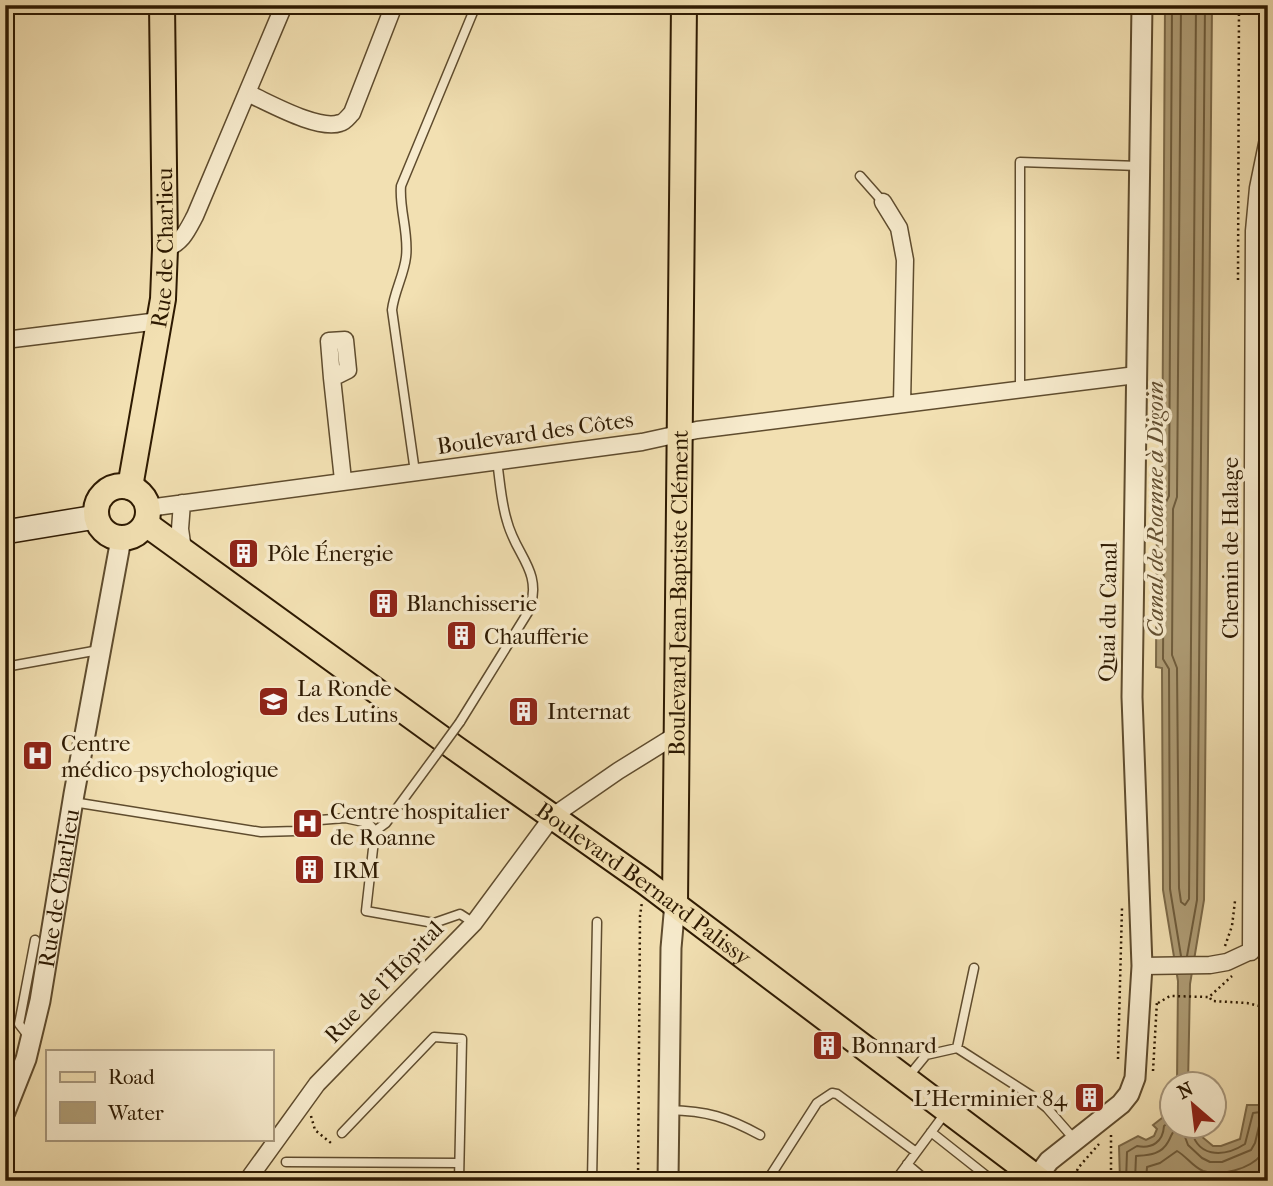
<svg xmlns="http://www.w3.org/2000/svg" width="1273" height="1186" font-family="'IM FELL French Canon',serif">
  <rect width="100%" height="100%" fill="#f2e0b2"/>
  <filter id="stains"><feTurbulence type="fractalNoise" baseFrequency=".00286" numOctaves="4"/><feColorMatrix values="0 0 0 0 .2 0 0 0 0 .09 0 0 0 0 .02 0 0 0 .5 -.17"/></filter>
  <radialGradient id="worn" r=".72"><stop offset=".6" stop-color="#630" stop-opacity="0"/><stop offset="1" stop-color="#630" stop-opacity=".3"/></radialGradient>
  <path fill="#af9d76" stroke="#7b6948" stroke-width="2" d="M1165 5H1212L1204 900 1190 984 1188 1084H1177L1178 981 1163 890 1162 668 1156 667 1157 500 1162 497Z
    M1247 1105H1268V1181H1120L1119 1146 1138 1136 1146 1140 1154 1136 1157 1129 1153 1125 1171 1111 1172 1126 1198 1127 1201 1136 1213 1146H1221L1240 1139Z"/>
  <g fill="none" stroke-linecap="round" stroke-linejoin="round">
    <path stroke="#6e5c3c" stroke-width="2" d="M1172 5 1169 496 1164 506 1163 659 1169 669 1170 889 1181 956
      M1181 5 1177 497 1173 509 1172 655 1177 668 1179 888 1181 902 1185 905 1189 899 1196 5
      M1187 956 1197 900 1205 5
      M1181 1126 1188 1145 1202 1158 1210 1162H1222L1251 1150 1255 1143 1260 1122 1268 1120
      M1191 1126C1195 1158 1223 1158 1245 1144L1253 1113 1268 1111
      M1126 1181 1127 1152 1137 1146C1152 1149 1163 1142 1164 1126L1172 1120
      M1135 1181 1136 1156C1148 1155 1161 1155 1168 1142 1172 1136 1171 1132 1178 1126
      M1146 1181 1147 1167 1160 1163 1177 1151C1186 1156 1193 1167 1203 1171 1220 1177 1250 1169 1261 1155 1265 1148 1266 1141 1268 1133"/>
    <defs>
      <path id="service" d="M860 176 883 202
        M1020 389V162L1139 166
        M415 472 392 310C394 292 404 275 406 257 409 233 399 209 401 186L476 5
        M5 667 99 650
        M460 722 530 609C542 570 516 556 507 521 501 502 500 481 497 461
        M73 802 261 832 296 831 320 820 345 818 368 823 375 831 366 911 434 923 460 914 474 923
        M375 831 386 823 436 755
        M974 968 957 1048 1032 1096 1047 1108 1075 1140
        M29 1037 19 1024 35 940
        M908 1077 926 1055 957 1048
        M669 1110C707 1111 727 1117 760 1135
        M931 1132 993 1181
        M342 1133 434 1037 462 1039 459 1181
        M286 1162 459 1163
        M907 1164 927 1181
        M592 1181 597 922
        M767 1181 817 1103 832 1093 837 1094 916 1152
        M895 1181 946 1112"/>
      <path id="minor" d="M247 93C268 102 318 131 340 123 345 122 348 117 352 113L394 5
        M883 202 899 228 905 260 902 403
        M165 249C182 243 187 231 195 216L284 5
        M5 340 159 321
        M332 378 329 341 345 340 348 370 332 378 343 480
        M182 503 180 529 183 550
        M148 508 642 442 697 430 1136 375
        M1251 952 1254 231 1258 188 1268 139
        M1142 966 1210 965 1227 962 1268 943
        M247 1181 317 1084 474 923 553 816 618 771 676 735"/>
      <g id="tertiary">
        <path id="s1" d="M5 1112 26 1059 40 1001 74 794 121 539"/>
        <path d="M1037 1177 1049 1161 1121 1104 1129 1094 1135 1078 1142 966 1132 697 1142 5"/>
        <path d="M668 1181 671 948 675 903"/>
      </g>
      <path id="secondary" d="M5 532 96 517"/>
      <g id="primary">
        <circle cx="122" cy="512" r="26"/>
        <path id="s2" d="M130 487 163 299 165 249 162 5"/>
        <path id="s3" d="M146 524 455 748 645 882 1041 1181"/>
        <path id="s4" d="M675 903 684 5"/>
      </g>
    </defs>
    <use href="#service" stroke="#5f4c2e" stroke-width="11"/>
    <use href="#minor" stroke="#5f4c2e" stroke-width="19"/>
    <use href="#tertiary" stroke="#5f4c2e" stroke-width="23"/>
    <use href="#secondary" stroke="#2e1a02" stroke-width="26"/>
    <use href="#primary" stroke="#2e1a02" stroke-width="28"/>
    <path stroke="#2e1a02" stroke-width="2.5" stroke-dasharray="2 3.5" stroke-linecap="butt" d="M1238 280 1239 5
      M1225 946 1232 926 1235 901
      M1210 998 1212 1001 1247 1003 1268 1008
      M1158 1003 1170 996 1209 997 1232 976
      M1118 1059 1122 908
      M1153 1071 1157 1001
      M311 1116 315 1130 331 1143
      M638 1181 640 916 642 902
      M1073 1181 1078 1168 1099 1144
      M1111 1181V1132"/>
    <use href="#service" stroke="#f7ebcd" stroke-width="8"/>
    <use href="#minor" stroke="#f7ebcd" stroke-width="16"/>
    <use href="#tertiary" stroke="#f7ebcd" stroke-width="19"/>
    <use href="#secondary" stroke="#f7ebcd" stroke-width="23"/>
    <use href="#primary" stroke="#f2e0b2" stroke-width="24"/>
    <defs>
      <path id="service-bridge" d="M436 755 460 722"/>
    </defs>
    <use href="#service-bridge" stroke="#5f4c2e" stroke-width="11" stroke-linecap="butt"/>
    <use href="#service-bridge" stroke="#f7ebcd" stroke-width="8"/>
  </g>
  <defs>
    <symbol id="building-square" viewBox="-11 -11 22 22"><rect x="-9" y="-9" width="18" height="18" rx="4" fill="#8f2418" stroke="#f7ebcd"/><path d="M-4-6H4V6H1V3H-1V6H-4ZM-2.5-4.3h1.7v1.8h-1.7ZM.8-4.3h1.7v1.8H.8ZM-2.5-1h1.7V.8h-1.7ZM.8-1h1.7V.8H.8Z" fill="#fff"/></symbol>
    <symbol id="school-square" viewBox="-11 -11 22 22"><rect x="-9" y="-9" width="18" height="18" rx="4" fill="#8f2418" stroke="#f7ebcd"/><path d="M0-5L7-2L0 1L-7-2ZM-4 1L0 2.5L4 1V4Q0 6-4 4Z" fill="#fff"/></symbol>
    <symbol id="hospital-square" viewBox="-11 -11 22 22"><rect x="-9" y="-9" width="18" height="18" rx="4" fill="#8f2418" stroke="#f7ebcd"/><path d="M-5-5h3v3.5h4V-5h3V5h-3V1.5h-4V5h-3Z" fill="#fff"/></symbol>
  </defs>
  <g fill-rule="evenodd">
    <use href="#building-square" x="226" y="536" width="35" height="35"/>
    <use href="#building-square" x="366" y="586" width="35" height="35"/>
    <use href="#building-square" x="444" y="618" width="35" height="35"/>
    <use href="#school-square" x="256" y="684" width="35" height="35"/>
    <use href="#building-square" x="506" y="694" width="35" height="35"/>
    <use href="#hospital-square" x="20" y="738" width="35" height="35"/>
    <use href="#hospital-square" x="290" y="806" width="35" height="35"/>
    <use href="#building-square" x="292" y="852" width="35" height="35"/>
    <use href="#building-square" x="810" y="1028" width="35" height="35"/>
    <use href="#building-square" x="1072" y="1080" width="35" height="35"/>
  </g>
  <g text-anchor="middle" dominant-baseline="central" stroke-width="7" stroke-linejoin="round" paint-order="stroke">
    <g font-size="23" fill="#2e1a02" stroke="#f7ebcd">
      <text stroke="none"><textPath href="#s2" startOffset="242">Rue de Charlieu</textPath></text>
      <text transform="translate(535 433) rotate(-8)">Boulevard des Côtes</text>
      <text transform="translate(1230 548) rotate(-90)">Chemin de Halage</text>
      <text stroke="none"><textPath href="#s4" startOffset="310">Boulevard Jean-Baptiste Clément</textPath></text>
      <text transform="translate(1108 612) rotate(-89)">Quai du Canal</text>
      <text stroke="none"><textPath href="#s3" startOffset="614">Boulevard Bernard Palissy</textPath></text>
      <text stroke="none"><textPath href="#s1" startOffset="231">Rue de Charlieu</textPath></text>
      <text transform="translate(384 982) rotate(-46)">Rue de l'Hôpital</text>
    </g>
    <g font-size="23" fill="#2e1a02" stroke="#f7ebcd" text-anchor="start">
      <text x="267" y="553">Pôle Énergie</text>
      <text x="406" y="603">Blanchisserie</text>
      <text x="484" y="636">Chaufferie</text>
      <text x="297" y="688">La Ronde<tspan x="297" dy="26">des Lutins</tspan></text>
      <text x="547" y="711">Internat</text>
      <text x="61" y="743">Centre<tspan x="61" dy="26">médico-psychologique</tspan></text>
      <text x="330" y="811">Centre hospitalier<tspan x="330" dy="26">de Roanne</tspan></text>
      <text x="333" y="870">IRM</text>
      <text x="851" y="1045">Bonnard</text>
      <text x="1067" y="1098" text-anchor="end">L'Herminier 84</text>
    </g>
    <g font-size="24" font-style="italic" fill="#624e30" stroke="#f7ebcd">
      <text transform="translate(1155 509) rotate(-90)">Canal de Roanne à Digoin</text>
    </g>
  </g>
  <rect width="1273" height="1186" fill="none" stroke="#f2e0b2" stroke-width="28"/>
  <rect x="7" y="7" width="1259" height="1172" fill="none" stroke="#2e1a02" stroke-width="3.5"/>
  <rect x="14" y="14" width="1245" height="1158" fill="none" stroke="#2e1a02" stroke-width="2"/>
  <rect x="46" y="1050" width="228" height="91" fill="#f7ebcd" stroke="#a7977c" stroke-width="2"/>
  <rect x="60" y="1072" width="35" height="10" fill="#f2e0b2" stroke="#a7977c" stroke-width="2"/>
  <text x="108" y="1084" font-size="21" fill="#2e1a02">Road</text>
  <rect x="60" y="1102" width="35" height="21" fill="#af9d76" stroke="#a7977c" stroke-width="2"/>
  <text x="108" y="1120" font-size="21" fill="#2e1a02">Water</text>
  <g transform="translate(1193 1105) rotate(332)"><circle r="33" fill="#f7ebcd" stroke="#a7977c" stroke-width="2"/>
  <path d="M0-5L12 26L0 18L-12 26Z" fill="#8f2418"/>
  <text y="-10" font-size="19" font-weight="bold" text-anchor="middle" fill="#2e1a02">N</text>
  </g>
  <rect width="100%" height="100%" filter="url(#stains)"/>
  <rect width="100%" height="100%" fill="url(#worn)"/>
</svg>
